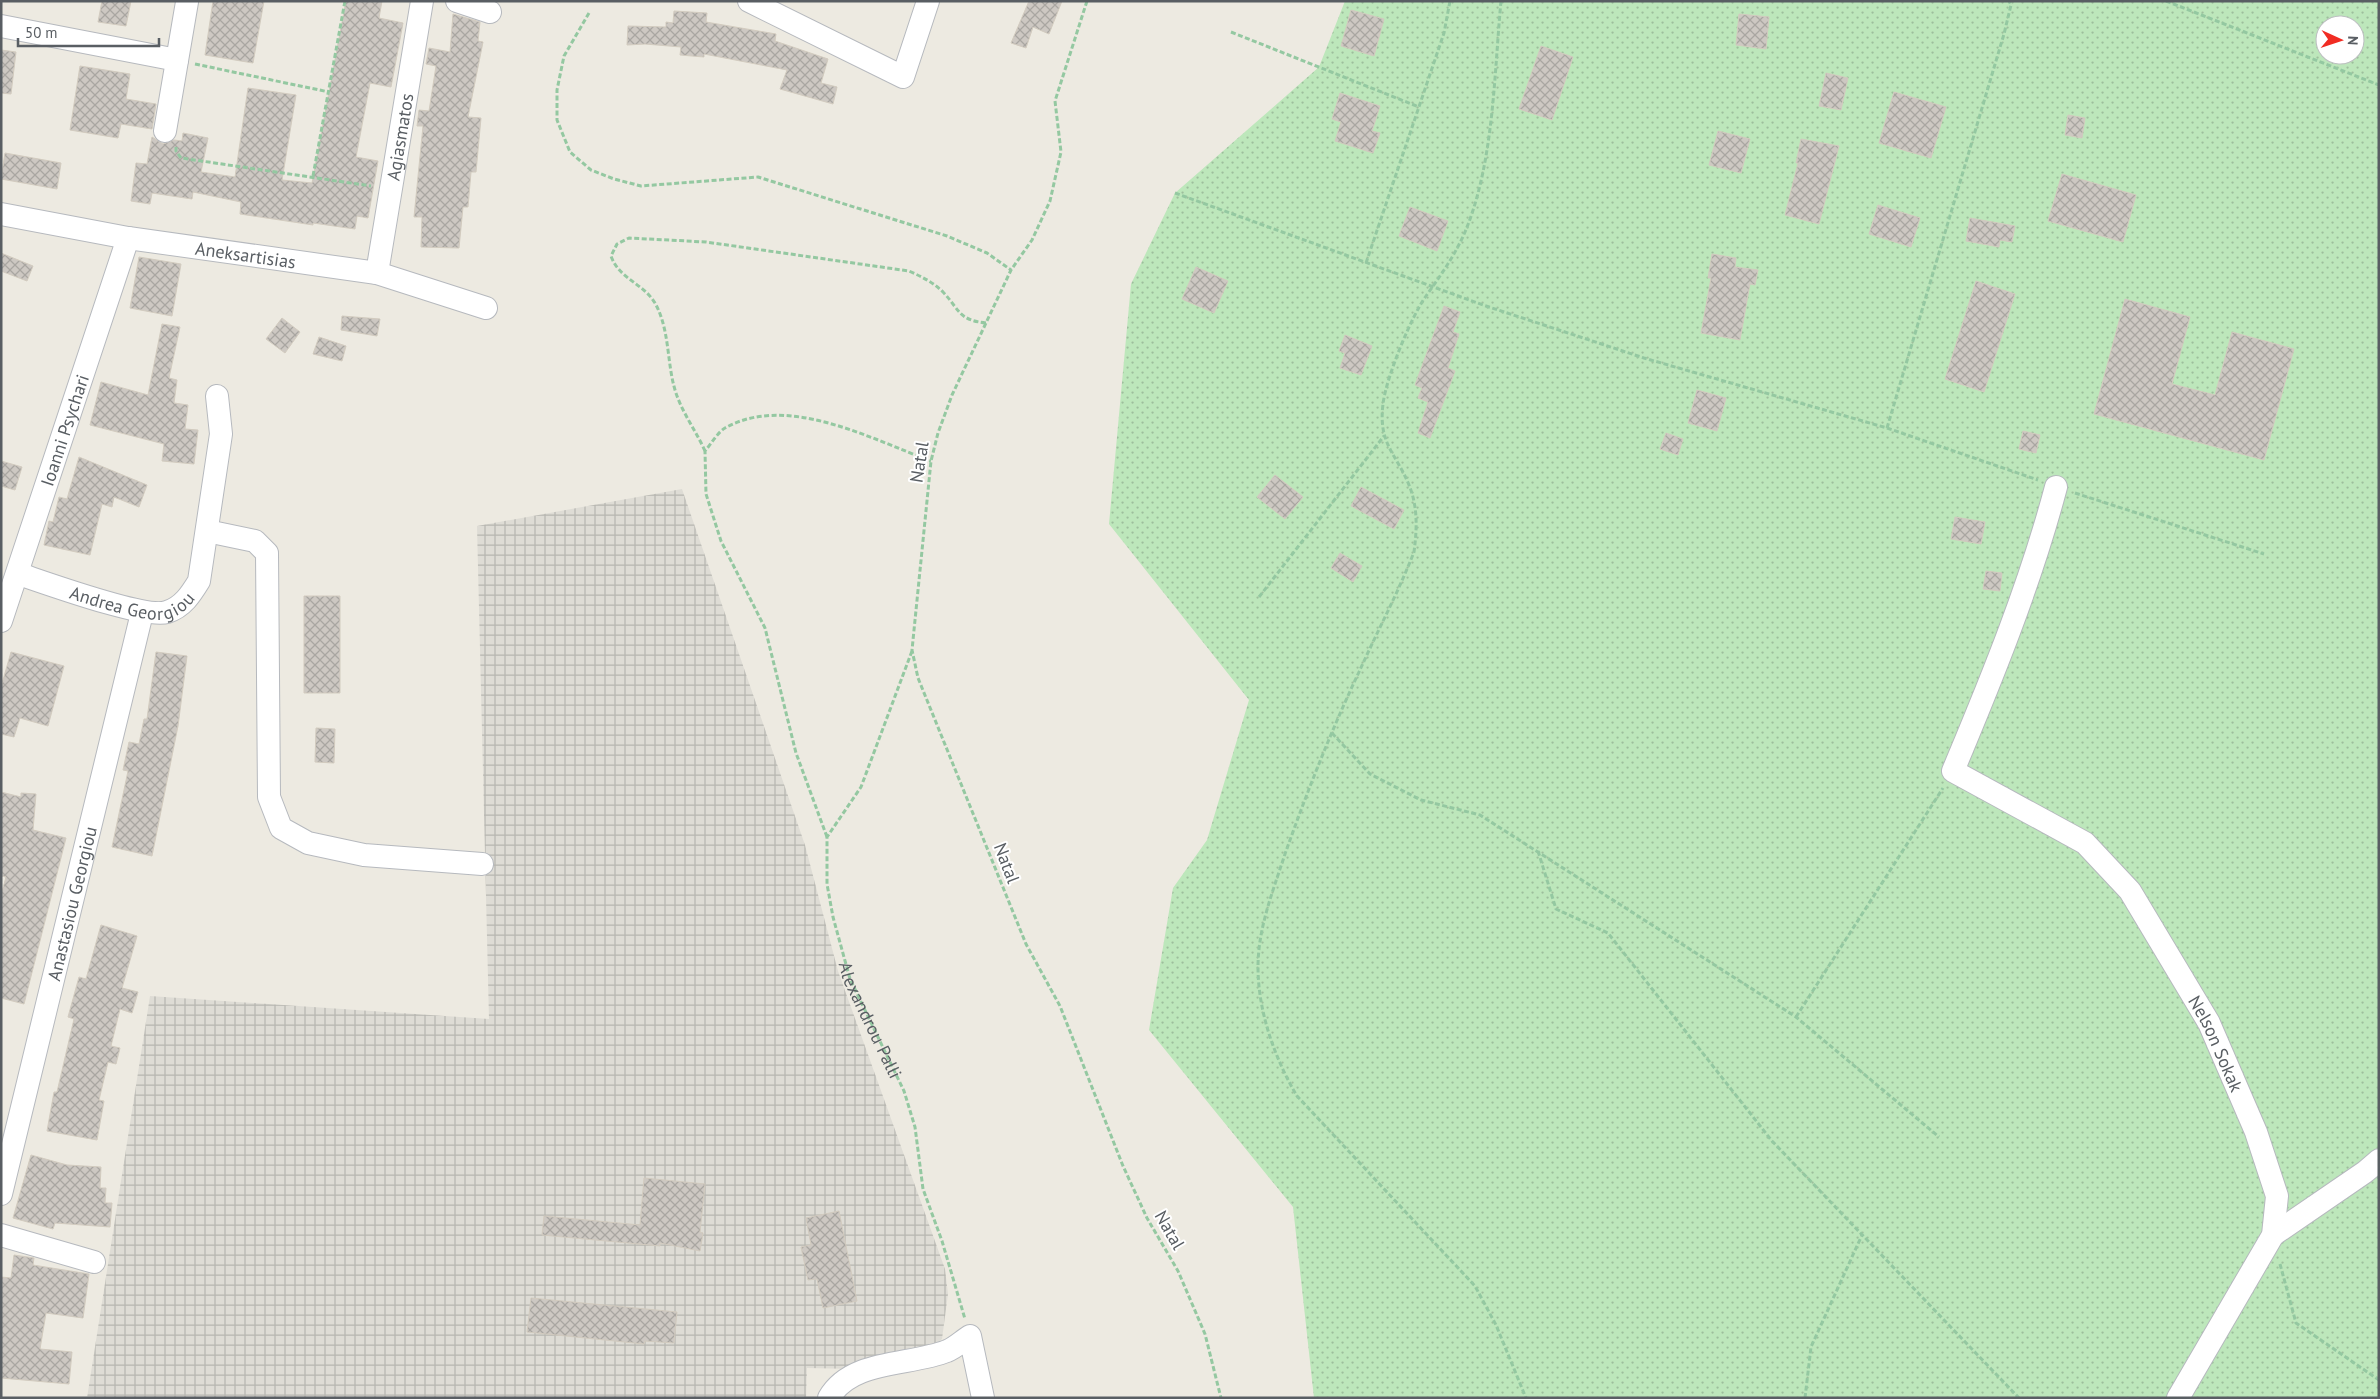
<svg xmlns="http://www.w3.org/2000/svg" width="2380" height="1399" font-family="'PT Sans',sans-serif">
  <defs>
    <pattern id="industrial-grid" width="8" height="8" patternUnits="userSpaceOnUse" patternTransform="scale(1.25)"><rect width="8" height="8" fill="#dedcd5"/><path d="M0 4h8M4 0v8" fill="none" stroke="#b7b6b0"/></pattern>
    <pattern id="grass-dots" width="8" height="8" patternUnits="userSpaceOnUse" patternTransform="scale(1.25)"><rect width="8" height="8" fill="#bde7bb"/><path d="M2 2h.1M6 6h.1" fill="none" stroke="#9dbe9c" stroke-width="1.8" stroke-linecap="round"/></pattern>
    <pattern id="building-cross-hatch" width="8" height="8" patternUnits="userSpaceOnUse" patternTransform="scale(1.25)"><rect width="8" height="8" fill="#cdc8c2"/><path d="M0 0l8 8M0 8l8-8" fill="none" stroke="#a9a6a1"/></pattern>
  </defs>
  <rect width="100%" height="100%" fill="#edeae1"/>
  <path fill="url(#industrial-grid)" d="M682 489 805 845 838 971 945 1269 948 1294 942 1339 928 1350 854 1369 807 1368 806 1398H87L150 996 489 1019 477 526Z"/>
  <path fill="url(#grass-dots)" fill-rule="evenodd" d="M1345 1H2379V1398H1314L1293 1207 1149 1030 1173 888 1207 840 1249 700 1109 524 1131 284 1175 193 1319 67ZM2325 25H2355V55H2325Z"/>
  <path fill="url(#building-cross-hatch)" stroke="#d2cbbf" d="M102 1H131L126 26 98 22Z
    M213 1H264L253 63 205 55Z
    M346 1H382L379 18 403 23 391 87 370 83 356 157 378 161 368 218 357 216 355 229 313 223V225L240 214 241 202 193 192 192 199 152 193 150 204 131 201 136 163 147 164 152 137 163 144 174 140 182 141 183 133 208 138 201 172 235 177 248 88 296 95 282 180 312 183Z
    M1029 1H1062L1049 34 1033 27 1026 48 1011 43Z
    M1351 10 1384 19 1374 56 1341 46Z
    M674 11 707 13 706 22 776 34 775 41 828 59 821 83 837 87 833 104 780 89 787 70 704 54V57L680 55 681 47 645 44 627 45 628 26 666 27V22L673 23Z
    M453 14 480 22 478 41 483 42 468 117 481 118 476 172H471L468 207H463L459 248 421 247 422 217H414L423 126H417L419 110 429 111 436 66 426 64 429 48 450 52Z
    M1739 14 1769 17 1766 49 1736 45Z
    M1541 46 1573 57 1552 120 1519 109Z
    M1 50 16 52 11 94 1 93Z
    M80 66 130 74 126 99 156 104 152 129 121 124 118 138 70 130Z
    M1826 73 1848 78 1841 110 1819 106Z
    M1894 92 1946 107 1931 158 1879 143Z
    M1340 93 1380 106 1372 131 1380 133 1373 153 1335 141 1341 122 1332 119Z
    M2068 115 2085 118 2082 138 2065 135Z
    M1718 131 1750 139 1741 173 1709 165Z
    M1801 139 1839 146 1819 224 1785 215 1798 163H1796Z
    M5 153 61 163 57 189 1 179Z
    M2062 174 2136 195 2123 242 2048 221Z
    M1878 205 1920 218 1911 247 1869 234Z
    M1410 207 1448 221 1437 251 1399 236Z
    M1970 218 2015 226 2012 242 2000 240 1999 247 1966 241Z
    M1 253 33 266 27 281 1 271Z
    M1712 254 1736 258 1735 267 1758 270 1755 285 1750 284 1740 340 1701 333 1711 278H1708Z
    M139 257 181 264 172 316 130 308Z
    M1196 267 1228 281 1214 313 1182 299Z
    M1976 281 2015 294 1984 392 1945 379Z
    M2125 299 2190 317 2172 384 2215 395 2232 332 2294 349 2264 460 2094 414Z
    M1444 306 1460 312 1453 332 1459 334 1448 368 1455 371 1430 438 1418 433 1428 402 1418 398 1422 388 1415 385Z
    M342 316 380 319 377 336 341 330Z
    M282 318 300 332 285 353 266 339Z
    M162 324 180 327 169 378 177 380 174 403 188 405 185 429 198 430 194 464 162 461 164 444 90 425 101 382 148 395Z
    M1345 335 1372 346 1361 375 1340 368 1345 353 1339 351Z
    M319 337 346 346 342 361 313 354Z
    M1697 390 1726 398 1717 431 1688 423Z
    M2023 431 2040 435 2036 453 2019 449Z
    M1666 433 1683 439 1678 455 1660 449Z
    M79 457 147 485 139 507 114 497 112 507 102 504 90 555 44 545 49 521 53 522 59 497 67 499Z
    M1 461 22 467 15 490 1 486Z
    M1275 475 1303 497 1285 519 1257 497Z
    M1361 487 1404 510 1394 529 1351 506Z
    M1955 517 1985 522 1981 544 1951 539Z
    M1340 553 1362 566 1353 582 1331 568Z
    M1986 571 2002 573 2000 591 1983 589Z
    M304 596H340V693H304Z
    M11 652 64 666 48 726 20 718 14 737 1 734V687Z
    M156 652 187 656 178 726 152 856 112 847 128 771 123 770 129 742 139 744 144 719H147Z
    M316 728 335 729 334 763 315 762Z
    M1 792 21 797V793L36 794 33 830 66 838 24 1004 1 998V895L6 877 1 876Z
    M101 925 137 936 122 988 138 992 132 1013 120 1009 111 1046 120 1048 116 1064 108 1062 99 1100 104 1101 97 1140 47 1131 54 1092H57L74 1019 68 1017 79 977 86 979Z
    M31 1155 67 1165 101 1167 100 1188H106L105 1203H112L110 1227 55 1223 53 1229 13 1218Z
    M644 1178 705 1184 700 1232 703 1233 700 1251 660 1243V1246L542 1235 544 1216 640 1225Z
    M839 1211 857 1301 823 1308 817 1279 808 1280 801 1247 811 1245 806 1218Z
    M14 1255 34 1258 33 1265 89 1274 83 1318 46 1313 40 1349 72 1352 69 1384 1 1378V1277L11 1278Z
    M531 1298 677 1312 674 1343 645 1341 644 1344 527 1332Z"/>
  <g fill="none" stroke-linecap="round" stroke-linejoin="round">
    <defs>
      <g id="minor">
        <path d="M457 1 490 12"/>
        <path d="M749 1 903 77 928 1"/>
        <path d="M1 26 177 60"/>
        <path d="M165 131 187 2"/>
        <path id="s2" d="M1 214 128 238 377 273 486 308"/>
        <path id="s3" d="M377 273 422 1"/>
        <path id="s4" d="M2056 487C2030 585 1992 678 1953 771L2085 843 2130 891 2209 1023 2256 1132 2277 1196 2273 1235 2178 1398"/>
        <path d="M207 531 255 541 267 553 269 797 281 828 308 843 364 855 482 864"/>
        <path id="s5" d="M19 574C46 583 145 619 167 612 183 607 191 594 199 581L221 434 217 396"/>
        <path id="s6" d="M1 621 128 238"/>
        <path id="s7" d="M1 1194 142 613"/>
        <path d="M1 1235 94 1262"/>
        <path d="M2273 1235 2365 1172 2379 1160"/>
        <path d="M829 1398C851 1359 910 1366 947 1351 955 1348 962 1341 970 1336L983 1398"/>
      </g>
    </defs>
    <use href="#minor" stroke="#b6b9be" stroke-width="24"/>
    <g stroke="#94c8a1" stroke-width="3" stroke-dasharray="5 2.5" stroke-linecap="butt">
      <path d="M1087 1 1055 101 1061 152 1050 201 1032 240 1011 270 952 395 938 433 931 461 912 650 918 678 1026 944 1060 1006 1123 1166 1147 1218 1178 1271 1205 1334 1221 1398"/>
      <path d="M1501 1C1494 75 1494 163 1465 232 1455 255 1441 275 1426 296 1411 317 1386 378 1383 404 1378 444 1396 453 1409 485 1418 507 1417 529 1414 552 1398 593 1377 632 1359 672 1331 731 1307 792 1285 854 1273 891 1258 928 1258 967 1258 1012 1275 1059 1297 1096L1475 1286 1496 1325 1526 1398"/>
      <path d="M2166 1 2379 85"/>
      <path d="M589 13 564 56 557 90V120L570 152 591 170 614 179 641 186 758 177 947 236 987 253 1011 270"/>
      <path d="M1231 32 1419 107"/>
      <path d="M195 64 329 92"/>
      <path d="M176 147V151L181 158 371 186"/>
      <path d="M313 176 345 1"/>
      <path d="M1175 193 1483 305 1644 358 1887 428 2038 480"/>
      <path d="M1366 263 1444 33 1450 1"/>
      <path d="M1887 428 2004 34 2011 5 2009 1"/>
      <path d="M705 451C697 433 684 415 677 396 666 366 671 332 655 303 643 283 619 279 611 256L617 244 629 238 706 242 909 271C922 277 933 282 943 292 960 310 958 320 986 323"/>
      <path d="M2075 493 2264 554"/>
      <path d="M1259 597 1384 436"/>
      <path id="s1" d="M912 651 861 787 827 837V884L833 917 850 979 904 1091 915 1127 923 1189 942 1241 965 1319"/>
      <path d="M1332 733 1370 774 1421 800 1480 815 1796 1017 1939 1137"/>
      <path d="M827 837 796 753 765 628 721 541 706 494 705 451C711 444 718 432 725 428 787 393 871 439 931 461"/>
      <path d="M1538 851 1556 909 1608 933 1772 1141 2019 1398"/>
      <path d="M1796 1017 1943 788"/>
      <path d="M2280 1264 2296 1323 2379 1380"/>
      <path d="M1805 1398 1811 1347 1862 1235"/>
    </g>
    <use href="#minor" stroke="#fff" stroke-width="22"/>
  </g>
  <g text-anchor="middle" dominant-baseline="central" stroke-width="4" stroke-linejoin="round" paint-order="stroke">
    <g font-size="18" fill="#595e63" stroke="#fff">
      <text stroke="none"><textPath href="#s3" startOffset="138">Agiasmatos</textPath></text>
      <text stroke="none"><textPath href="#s2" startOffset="248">Aneksartisias</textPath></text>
      <text stroke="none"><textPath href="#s6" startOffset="201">Ioanni Psychari</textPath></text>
      <text transform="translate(919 462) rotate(-81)">Natal</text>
      <text stroke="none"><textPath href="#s5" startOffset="119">Andrea Georgiou</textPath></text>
      <text transform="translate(1007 863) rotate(69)">Natal</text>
      <text stroke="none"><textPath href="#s7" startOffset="299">Anastasiou Georgiou</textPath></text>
      <text stroke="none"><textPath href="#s1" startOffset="396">Alexandrou Palli</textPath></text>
      <text stroke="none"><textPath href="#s4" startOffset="694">Nelson Sokak</textPath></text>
      <text transform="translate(1170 1230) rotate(60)">Natal</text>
    </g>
  </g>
  <rect width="2380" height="1399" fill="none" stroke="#595e63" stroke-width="5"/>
  <g transform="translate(2340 40) rotate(93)"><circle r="24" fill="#ffffff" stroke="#bdbfc1"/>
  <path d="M0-4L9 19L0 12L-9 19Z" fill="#f12c23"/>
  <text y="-8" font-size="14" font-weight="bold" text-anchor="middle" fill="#595e63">N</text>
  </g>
  <path d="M18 38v8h141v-8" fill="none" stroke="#595e63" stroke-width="2.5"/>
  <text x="25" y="38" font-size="15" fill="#595e63" stroke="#ffffff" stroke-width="4" paint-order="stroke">50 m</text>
</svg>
